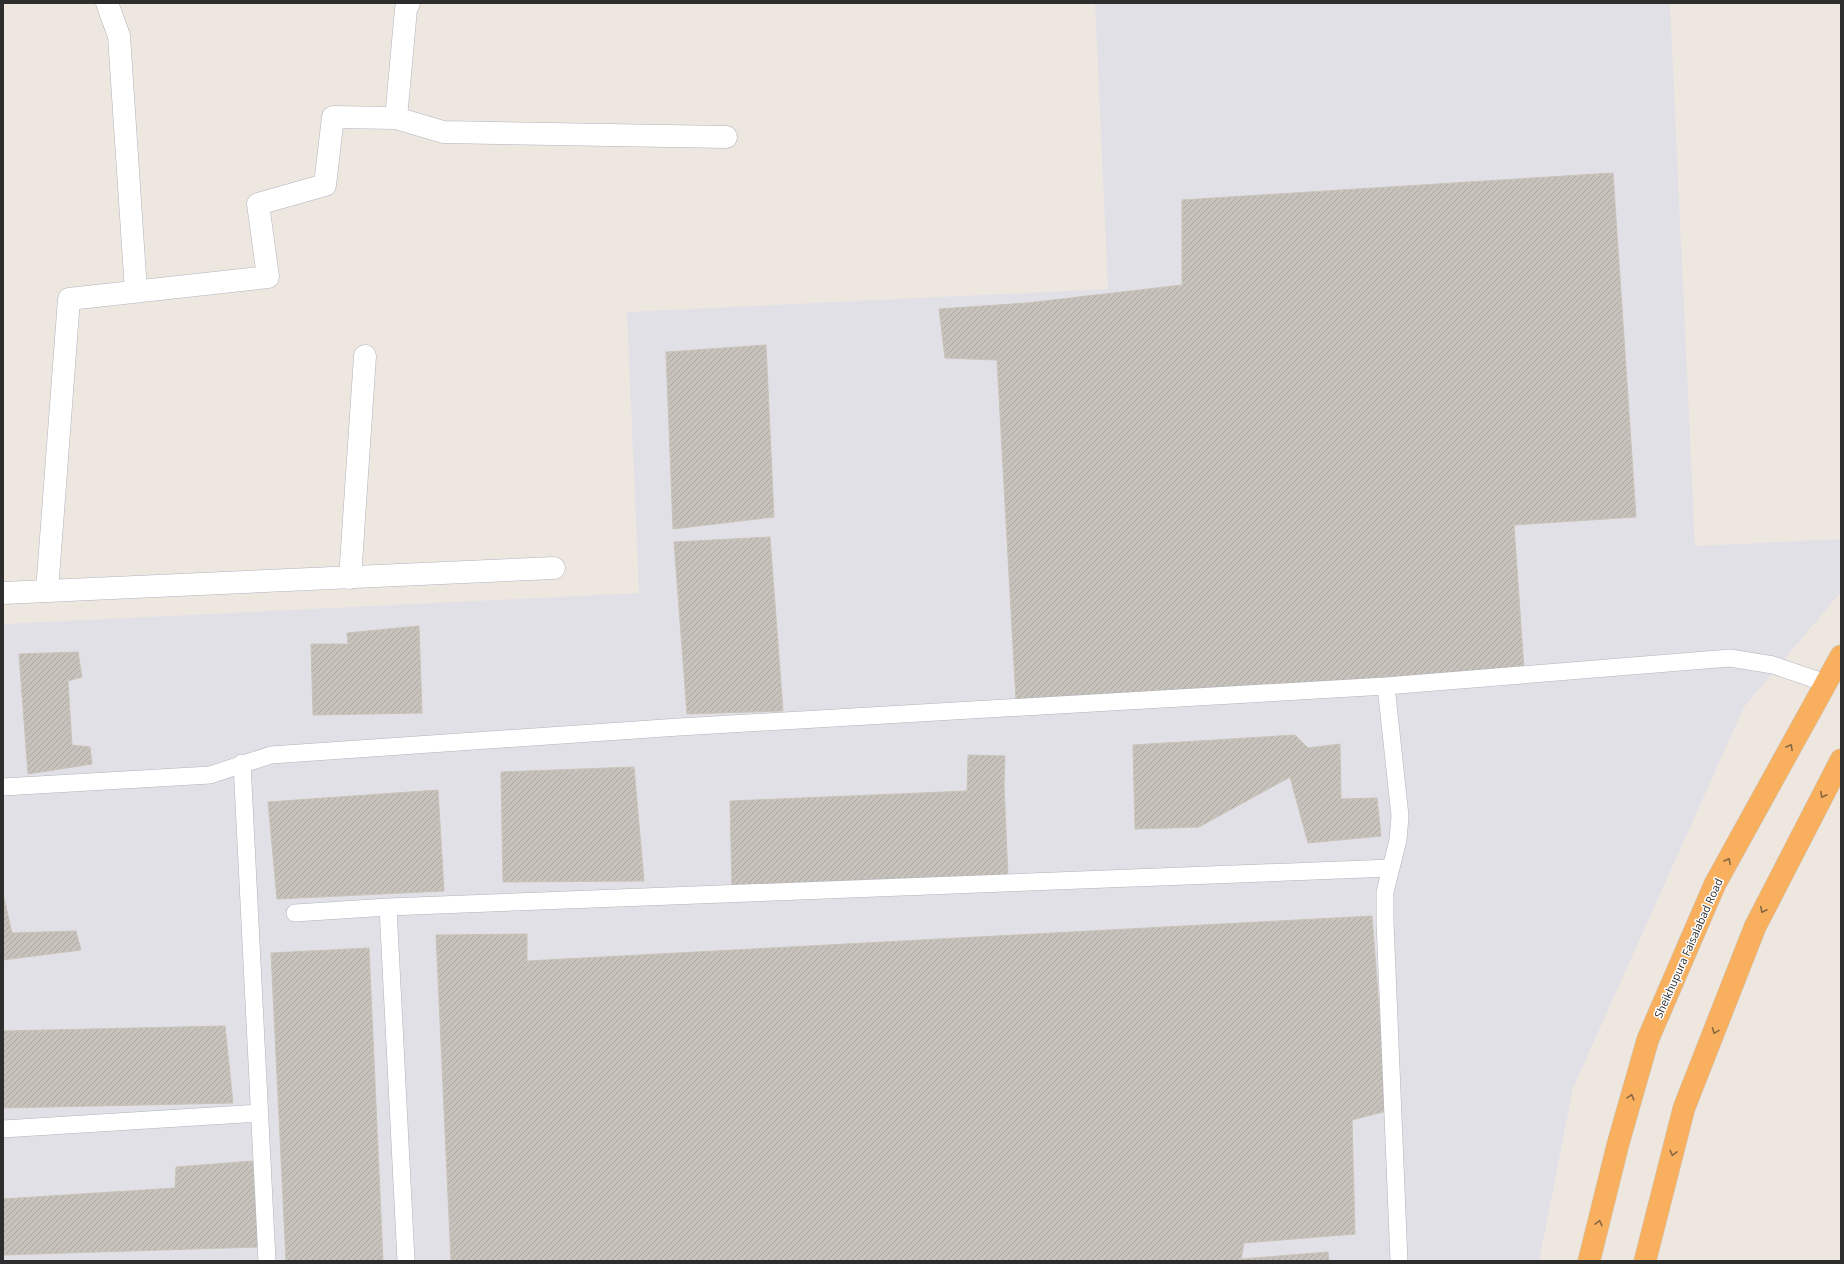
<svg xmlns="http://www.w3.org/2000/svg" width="1844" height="1264" font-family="'Open Sans',sans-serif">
  <defs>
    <pattern id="building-hatch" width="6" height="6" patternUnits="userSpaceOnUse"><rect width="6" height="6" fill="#c7c2bb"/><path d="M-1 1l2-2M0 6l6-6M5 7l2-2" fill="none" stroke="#aba7a1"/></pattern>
  </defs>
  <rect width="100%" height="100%" fill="#eee7e0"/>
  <path fill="#e2e0e7" d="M1095 3H1670L1695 546 1841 539V592L1744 707 1573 1088 1539 1261H3V624L639 593 627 312 1108 289Z"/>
  <path fill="url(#building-hatch)" stroke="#cac3b9" d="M1613 173 1636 517 1514 525 1524 670 1016 701 997 360 945 358 939 309 1027 303 1182 285V200Z
    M766 345 774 517 673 529 666 352Z
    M770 537 783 711 687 714 674 542Z
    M419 626 422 713 313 715 311 644H348L347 633Z
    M78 652 82 677 68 681 72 745 90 747 92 764 28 774 19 654Z
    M1295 735 1308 748 1340 744 1341 799 1377 798 1381 836 1308 843 1290 777 1199 827 1135 829 1133 745Z
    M968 755 1005 756 1004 785 1008 877 732 888 730 801 967 791Z
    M634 767 644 881 503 882 501 772Z
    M438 790 444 891 277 899 268 802Z
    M3 894 12 933 76 931 81 950 3 960Z
    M1372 916 1387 1111 1352 1120 1355 1234 1244 1243 1241 1259 1328 1252 1329 1261H451L436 935 527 934V961Z
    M369 948 383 1261H286L271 953Z
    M225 1026 233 1103 3 1108V1031Z
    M253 1161 259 1247 3 1255V1199L175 1188 176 1167Z"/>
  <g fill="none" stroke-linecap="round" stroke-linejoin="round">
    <defs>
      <path id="service" d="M1386 686 1400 816 1398 840 1385 892V922L1399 1261
        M242 763 267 1261
        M3 787 210 775 271 755 679 727 1386 686 1730 658 1773 665 1826 683
        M388 907 406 1261
        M295 913 388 907 1391 868
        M3 1129 259 1113"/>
      <path id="minor" d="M107 3 119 36 136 291
        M396 118 406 9 409 3
        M350 578 365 356
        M47 591 69 299 268 277 258 204 325 185 333 117 396 118 443 132 726 137
        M3 593 554 568"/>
      <path id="trunk" d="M1589 1261 1618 1144 1648 1039 1715 884 1841 656
        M1645 1261 1684 1108 1755 927 1841 760"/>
    </defs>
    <use href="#service" stroke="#b0b3bd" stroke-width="18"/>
    <use href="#minor" stroke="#b0b3bd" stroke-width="23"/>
    <use href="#trunk" stroke="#c8c8c8" stroke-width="23"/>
    <use href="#service" stroke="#fff" stroke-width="17"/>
    <use href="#minor" stroke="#fff" stroke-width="22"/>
    <use href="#trunk" stroke="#f8b05e" stroke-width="22"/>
  </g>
  <defs><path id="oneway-chevron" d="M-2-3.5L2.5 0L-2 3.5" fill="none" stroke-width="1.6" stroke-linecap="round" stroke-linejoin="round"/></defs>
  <g stroke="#886843">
    <use href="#oneway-chevron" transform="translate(1790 747) rotate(-61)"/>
    <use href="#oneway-chevron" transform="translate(1823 795) rotate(117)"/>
    <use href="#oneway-chevron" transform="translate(1728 861) rotate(-61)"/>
    <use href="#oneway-chevron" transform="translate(1763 910) rotate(117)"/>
    <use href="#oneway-chevron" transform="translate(1715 1031) rotate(111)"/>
    <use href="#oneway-chevron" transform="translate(1631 1097) rotate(-74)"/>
    <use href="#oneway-chevron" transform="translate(1673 1153) rotate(104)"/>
    <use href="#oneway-chevron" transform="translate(1599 1223) rotate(-76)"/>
  </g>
  <g text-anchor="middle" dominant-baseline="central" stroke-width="3" stroke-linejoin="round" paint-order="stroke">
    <g font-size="11" fill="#2d2d2d" stroke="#fff">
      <text transform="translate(1688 948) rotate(-66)">Sheikhupura Faisalabad Road</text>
    </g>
  </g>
  <rect width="1844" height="1264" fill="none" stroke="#2d2d2d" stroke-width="8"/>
</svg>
